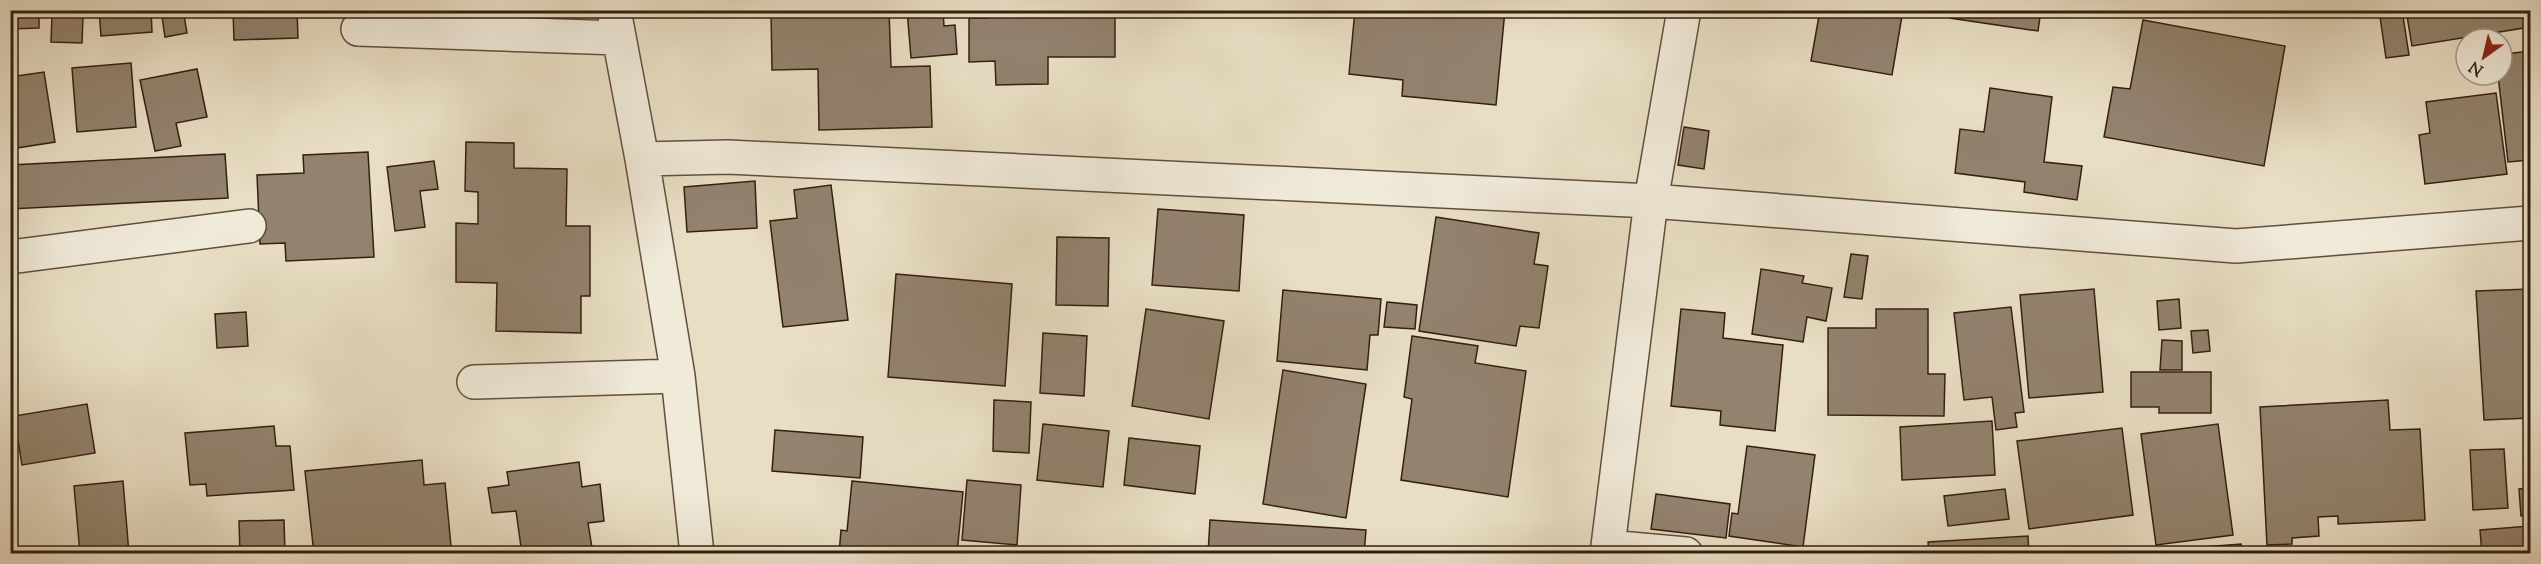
<svg xmlns="http://www.w3.org/2000/svg" width="2541" height="564" font-family="'Sorts Mill Goudy',serif">
  <rect width="100%" height="100%" fill="#e8dec4"/>
  <filter id="stains"><feTurbulence type="fractalNoise" baseFrequency=".00333" numOctaves="4"/><feColorMatrix values="0 0 0 0 .2 0 0 0 0 .09 0 0 0 0 .02 0 0 0 .5 -.17"/></filter>
  <radialGradient id="worn" r=".72"><stop offset=".6" stop-color="#630" stop-opacity="0"/><stop offset="1" stop-color="#630" stop-opacity=".3"/></radialGradient>
  <path fill="#92826e" stroke="#341f10" stroke-width="1.5" d="M10 10H39V28L10 29Z
    M99 10H151L152 32 101 36Z
    M161 10H183L187 33 165 37Z
    M297 10 298 38 234 40 233 11Z
    M771 10H889L891 67 930 66 932 127 819 130 818 69 772 70Z
    M907 10H943L944 26 955 25 957 54 911 58Z
    M987 10H1115V57H1048V84L996 85 995 61 969 62V18H987Z
    M1355 10H1505L1496 105 1402 96 1403 80 1349 74Z
    M1820 10H1903L1892 75 1811 61Z
    M1951 10H2041L2038 31 1950 18Z
    M2379 10H2402L2409 55 2386 58Z
    M2406 10H2530V27L2412 46Z
    M52 16 83 17 82 43 51 42Z
    M2143 20 2285 46 2264 166 2104 137 2113 87 2130 89Z
    M2530 51V160L2508 162 2498 75H2502V70H2506L2505 54Z
    M131 63 136 127 77 132 72 68Z
    M197 69 207 117 176 123 181 146 155 151 140 80Z
    M44 72 55 142 10 149V77Z
    M1990 88 2052 97 2044 162 2082 166 2077 200 2024 192 2025 182 1955 173 1960 129 1984 132Z
    M2496 93 2507 174 2425 184 2419 135 2430 133 2426 102Z
    M1684 127 1709 131 1704 169 1678 165Z
    M466 142 514 143V168L567 169 566 226H590V296H581V333L496 331 497 283 456 282V223L478 224V192L465 191Z
    M368 152 374 257 286 261 285 243 260 244 257 175 304 173 303 155Z
    M225 154 228 198 10 209V165Z
    M434 161 438 189 420 191 425 227 395 231 387 167Z
    M755 181 757 228 687 232 684 187Z
    M831 185 848 320 783 327 770 221 797 218 794 190Z
    M1158 209 1244 215 1239 291 1152 285Z
    M1436 217 1539 233 1534 264 1548 266 1539 328 1520 326 1516 346 1419 331Z
    M1057 237 1109 238 1108 306 1056 305Z
    M1851 254 1868 256 1862 299 1844 297Z
    M1761 269 1804 276 1802 283 1832 288 1826 321 1807 317 1803 342 1752 334Z
    M896 274 1012 284 1005 386 888 377Z
    M2094 289 2103 392 2029 398 2020 295Z
    M2530 289V418L2484 420 2476 291Z
    M1283 290 1381 299 1378 335H1370L1367 370 1277 361Z
    M2179 299 2181 328 2159 330 2157 301Z
    M1387 302 1417 305 1415 329 1384 327Z
    M2011 307 2024 412 2015 413 2017 427 1996 430 1992 397 1964 400 1954 313Z
    M1146 309 1224 321 1209 419 1132 406Z
    M1681 309 1725 313 1723 338 1783 345 1775 431 1720 425 1721 411 1671 406Z
    M1876 309H1928V374H1945L1944 416 1828 415V328H1876Z
    M246 312 248 346 217 348 215 314Z
    M2208 330 2210 351 2193 353 2191 331Z
    M1043 333 1087 336 1084 396 1040 393Z
    M1412 336 1478 346 1475 363 1526 371 1508 497 1401 480 1412 399 1404 397Z
    M2162 340 2182 341V370H2160Z
    M1283 370 1366 384 1346 518 1263 504Z
    M2131 372H2211V413H2159V407H2131Z
    M994 400 1031 402 1029 453 993 451Z
    M2388 400 2390 430 2420 429 2425 520 2338 524V516L2318 517 2319 536 2292 538V544L2267 545 2260 407Z
    M87 404 95 453 22 465 14 416Z
    M1992 421 1995 475 1902 480 1900 427Z
    M1043 424 1109 431 1103 487 1037 480Z
    M2218 424 2233 535 2156 545 2141 434Z
    M274 426 276 446H290L294 490 207 496 206 484 190 485 185 433Z
    M2122 428 2133 515 2029 529 2017 441Z
    M775 430 863 437 860 478 772 471Z
    M1129 438 1200 446 1195 494 1124 485Z
    M1747 446 1815 455 1803 547 1729 536 1732 513 1738 514Z
    M2504 449 2508 508 2473 510 2470 450Z
    M422 460 424 485 445 483 451 546 365 554H314L305 471Z
    M579 462 582 487 600 484 604 521 588 523 593 554H522L516 511 492 513 488 488 509 485 507 472Z
    M967 480 1021 485 1017 545 962 540Z
    M123 481 129 554H80L74 486Z
    M852 481 963 492 957 554H839L841 530 847 531Z
    M2530 488V515L2521 516 2519 489Z
    M2005 489 2009 519 1948 526 1944 496Z
    M1656 494 1730 504 1726 538 1651 529Z
    M284 520 285 554H240L239 521Z
    M1210 520 1366 530 1364 554H1208Z
    M2530 526V554H2482L2480 530Z
    M2028 536 2029 554H1929L1928 542Z
    M2241 544 2242 554H2164V550Z"/>
  <g fill="none" stroke-linecap="round" stroke-linejoin="round">
    <defs>
      <path id="minor" d="M614 10 642 159 678 376 697 554
        M358 29 619 38
        M642 159 728 157 1651 201 2236 246 2530 223
        M10 257 249 226
        M474 382 678 376
        M1608 547 1686 554
        M1607 554 1651 201 1684 10"/>
    </defs>
    <use href="#minor" stroke="#614f3d" stroke-width="36"/>
    <use href="#minor" stroke="#f0ead9" stroke-width="33"/>
  </g>
  <rect width="2541" height="564" fill="none" stroke="#e8dec4" stroke-width="36"/>
  <rect x="12" y="12" width="2517" height="540" fill="none" stroke="#341f10" stroke-width="3"/>
  <rect x="18" y="18" width="2505" height="528" fill="none" stroke="#341f10" stroke-width="1.5"/>
  <g transform="translate(2484 57) rotate(214)"><circle r="28" fill="#f0ead9" stroke="#a59989" stroke-width="1.5"/>
  <path d="M0-4.5L10 22L0 15L-10 22Z" fill="#8f2418"/>
  <text y="-9" font-size="16" font-weight="bold" text-anchor="middle" fill="#341f10">N</text>
  </g>
  <rect width="100%" height="100%" filter="url(#stains)"/>
  <rect width="100%" height="100%" fill="url(#worn)"/>
</svg>
